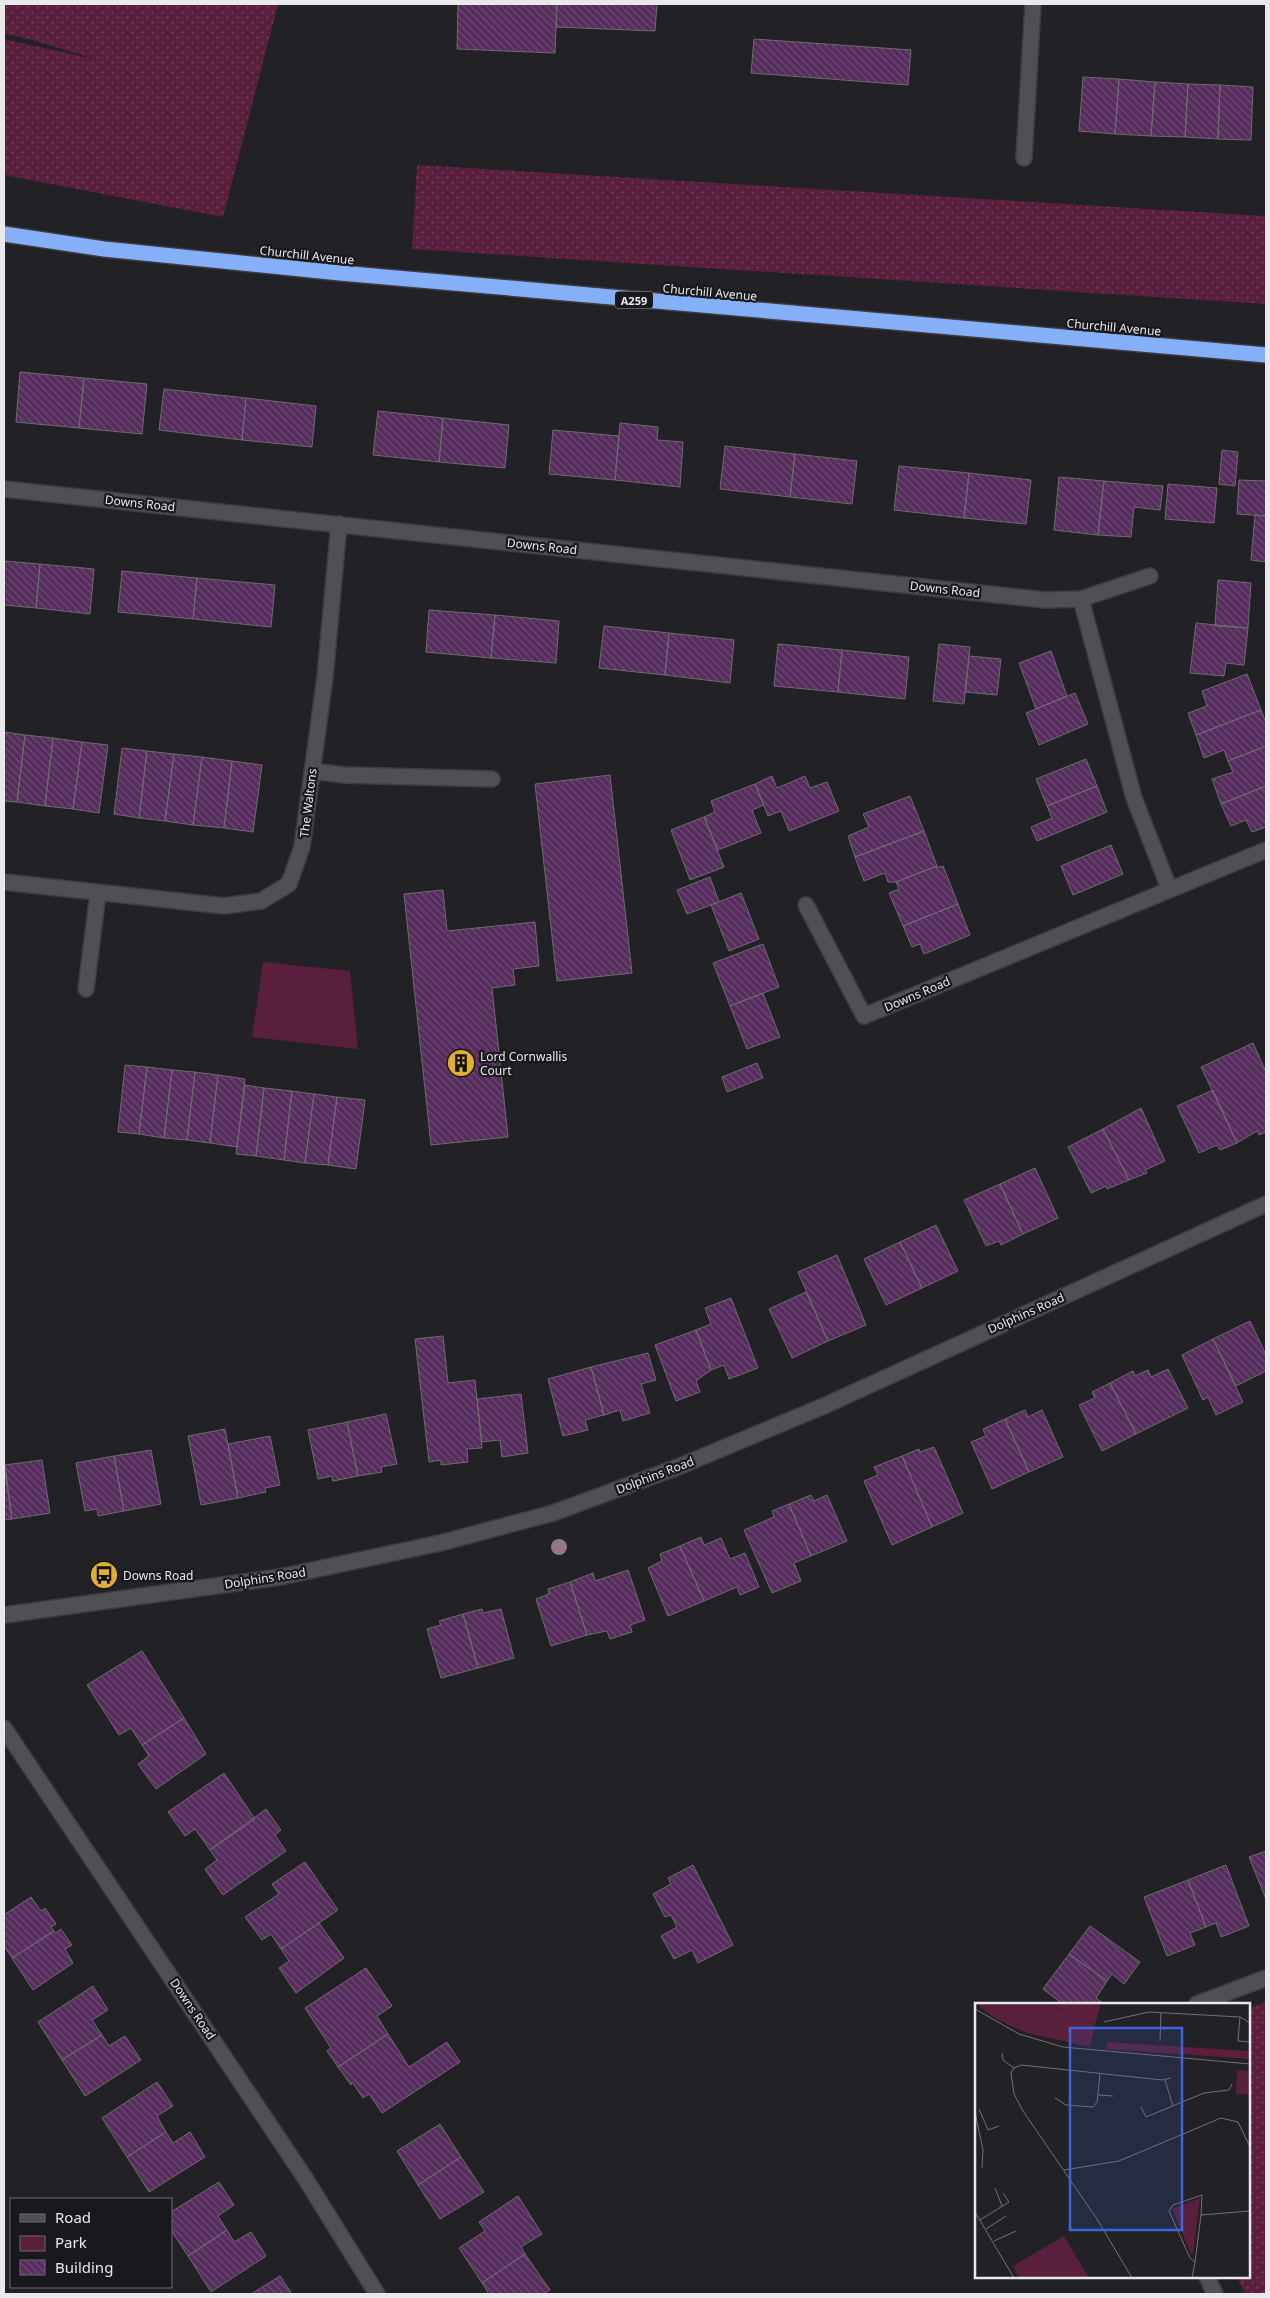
<svg xmlns="http://www.w3.org/2000/svg" width="1270" height="2298" font-family="'Noto Sans',sans-serif">
  <defs>
    <pattern id="grass-dots" width="8" height="8" patternUnits="userSpaceOnUse" patternTransform="scale(1.25)"><rect width="8" height="8" fill="#591f3c"/><path d="M2 2h.1M6 6h.1" fill="none" stroke="#714058" stroke-width="1.8" stroke-linecap="round"/></pattern>
    <pattern id="building-back-hatch" width="6" height="6" patternUnits="userSpaceOnUse" patternTransform="scale(1.25)"><rect width="6" height="6" fill="#552c5c"/><path d="M-1 5l2 2M0 0l6 6M5-1l2 2" fill="none" stroke="#6d4b74"/></pattern>
  </defs>
  <rect width="100%" height="100%" fill="#222126"/>
  <path fill="url(#grass-dots)" d="M4 4H278L223 217 4 175V39L98 60 29 39 4 34Z
    M417 165 1266 216V304L412 249Z
    M1266 2002V2294H1245L1237 2277H1249V2008Z"/>
  <path fill="#591f3c" d="M263 962 350 971 358 1049 252 1037Z"/>
  <path fill="url(#building-back-hatch)" stroke="#6e6b6f" d="M458 4H557L555 53 457 49Z
    M557 4H657L655 31 556 27Z
    M754 39 911 50 908 85 751 73Z
    M1083 77 1119 79 1115 134 1079 131Z
    M1119 79 1155 82 1151 136 1115 134Z
    M1155 82 1188 84 1185 137 1151 136Z
    M1188 84 1220 85 1218 139 1185 137Z
    M1220 85 1253 87 1251 140 1218 139Z
    M20 372 84 378 79 428 16 422Z
    M84 378 147 384 142 434 79 428Z
    M164 389 246 398 242 440 159 430Z
    M246 398 316 406 312 447 242 440Z
    M378 411 443 418 439 462 373 455Z
    M443 418 509 425 505 468 439 462Z
    M620 423 658 427 657 440 683 442 680 487 615 480Z
    M553 430 619 436 615 480 549 474Z
    M725 446 795 454 790 497 720 489Z
    M1222 450 1238 452 1235 486 1219 484Z
    M795 454 857 461 852 504 790 497Z
    M899 466 969 473 964 518 894 510Z
    M969 473 1031 480 1026 524 964 518Z
    M1059 477 1104 481 1098 535 1054 530Z
    M1239 480 1266 481V516L1237 514Z
    M1104 481 1163 486 1160 510 1134 507 1131 537 1098 535Z
    M1168 484 1217 488 1214 523 1165 519Z
    M1255 515 1266 516V562L1251 560Z
    M4 561 40 564 36 608 4 605Z
    M40 564 94 569 90 614 36 608Z
    M122 571 197 578 193 619 118 612Z
    M197 578 275 585 271 627 193 619Z
    M1218 580 1251 583 1248 628 1215 626Z
    M429 610 495 615 491 658 426 652Z
    M495 615 559 621 556 663 491 658Z
    M1196 623 1248 628 1244 665 1226 663 1224 676 1190 673Z
    M604 626 669 633 665 675 599 668Z
    M669 633 734 640 730 683 665 675Z
    M778 644 842 650 838 692 774 686Z
    M939 644 970 647 964 704 933 701Z
    M842 650 909 657 905 699 838 692Z
    M1051 651 1067 696 1036 709 1019 663Z
    M969 656 1001 659 997 695 965 692Z
    M1247 674 1261 710 1196 735 1188 713 1207 706 1202 691Z
    M1075 693 1088 724 1039 745 1026 713Z
    M1261 710 1266 723V746L1228 761 1224 750 1204 758 1196 735Z
    M4 732 25 735 17 802 4 801Z
    M25 735 53 738 45 806 17 802Z
    M53 738 82 742 73 809 45 806Z
    M82 742 108 745 99 813 73 809Z
    M1266 746V786L1221 804 1212 779 1233 772 1228 761Z
    M122 748 147 751 139 818 114 814Z
    M147 751 174 754 165 821 139 818Z
    M174 754 202 757 193 825 165 821Z
    M202 757 232 761 224 828 193 825Z
    M1086 759 1097 786 1047 806 1036 779Z
    M232 761 262 765 253 832 224 828Z
    M610 775 632 973 557 981 535 784Z
    M772 776 777 788 805 776 810 788 827 782 839 811 789 831 781 811 768 816 755 784Z
    M755 784 764 805 752 810 761 833 718 850 704 817 715 812 711 801Z
    M1097 786 1107 812 1037 841 1031 827 1052 818 1047 806Z
    M1266 786V827L1252 832 1246 820 1231 826 1221 804Z
    M910 796 924 831 855 857 848 836 869 827 863 814Z
    M704 817 724 867 690 880 671 830Z
    M924 831 937 866 896 882H888L885 873 864 881 855 857Z
    M1111 845 1123 874 1073 895 1061 866Z
    M937 866 936 868 943 866 958 904 903 926 889 893 899 889 896 882Z
    M710 877 719 902 687 914 677 890Z
    M443 890 447 931 535 922 539 966 513 969 515 985 492 988 508 1137 431 1145 404 894Z
    M741 893 759 939 729 951 711 905Z
    M958 904 970 935 924 954 920 944 912 947 903 926Z
    M763 944 779 987 730 1006 713 963Z
    M763 993 780 1037 747 1049 730 1006Z
    M1253 1043 1266 1072V1132L1259 1135 1257 1131 1237 1143 1201 1067Z
    M757 1063 763 1078 727 1092 722 1077Z
    M125 1065 147 1067 139 1134 118 1132Z
    M147 1067 172 1070 164 1138 139 1134Z
    M172 1070 195 1072 187 1140 164 1138Z
    M195 1072 218 1075 210 1143 187 1140Z
    M218 1075 245 1079 237 1147 210 1143Z
    M245 1085 264 1088 256 1156 236 1154Z
    M264 1088 292 1091 284 1160 256 1156Z
    M1213 1090 1237 1143 1220 1150 1217 1145 1199 1153 1177 1106Z
    M292 1091 314 1094 305 1163 284 1160Z
    M314 1094 337 1097 328 1165 305 1163Z
    M337 1097 365 1100 356 1169 328 1165Z
    M1141 1108 1165 1161 1145 1170 1147 1173 1129 1180 1103 1129Z
    M1103 1129 1129 1180 1107 1189 1106 1186 1091 1193 1068 1147Z
    M1035 1168 1058 1218 1023 1234 1000 1184Z
    M1000 1184 1023 1234 1001 1245 999 1241 986 1246 964 1200Z
    M936 1225 958 1271 922 1288 900 1242Z
    M900 1242 922 1288 886 1305 864 1259Z
    M837 1255 866 1325 828 1341 798 1272Z
    M806 1292 828 1341 792 1358 769 1309Z
    M731 1298 758 1368 729 1379 724 1365 711 1370 696 1330 711 1324 705 1308Z
    M1250 1321 1266 1355V1371L1236 1386 1213 1339Z
    M696 1330 711 1370 696 1381 700 1392 676 1401 655 1345Z
    M443 1336 448 1383 475 1380 482 1448 467 1449 468 1462 441 1465V1460L429 1462 415 1339Z
    M1213 1339 1243 1402 1216 1415 1208 1397 1203 1400 1182 1355Z
    M648 1353 656 1380 641 1384 650 1413 623 1421 620 1410 604 1415 591 1367Z
    M591 1367 604 1415 585 1420 588 1430 563 1436 548 1379Z
    M1168 1369 1188 1408 1136 1434 1110 1383 1133 1371 1135 1376 1148 1370 1151 1377Z
    M1110 1383 1136 1434 1102 1451 1079 1405 1095 1398 1092 1392Z
    M521 1394 528 1453 502 1457 500 1440 482 1442 477 1399Z
    M1025 1410 1028 1417 1042 1410 1063 1457 1029 1472 1005 1419Z
    M386 1414 397 1464 381 1467 382 1472 358 1476 347 1422Z
    M1005 1419 1029 1472 992 1489 971 1442 986 1436 983 1429Z
    M347 1422 358 1476 333 1481 332 1476 318 1479 308 1430Z
    M225 1429 238 1498 201 1505 188 1436Z
    M270 1436 280 1485 265 1488 266 1492 238 1498 228 1444Z
    M934 1447 963 1513 932 1527 902 1456 919 1449 920 1452Z
    M151 1450 161 1504 124 1511 114 1456Z
    M114 1456 124 1511 98 1516 97 1509 85 1511 76 1463Z
    M902 1456 932 1527 892 1545 864 1481 878 1475 874 1467Z
    M42 1460 50 1513 12 1519 5 1465Z
    M4 1465 12 1519 4 1520Z
    M811 1495 814 1501 827 1495 847 1541 811 1556 789 1504Z
    M789 1504 811 1556 794 1563 801 1581 772 1593 744 1530 774 1517 772 1511Z
    M701 1537 704 1545 721 1538 730 1559 745 1553 759 1587 740 1595 737 1587 704 1601 680 1546Z
    M680 1546 704 1601 668 1616 648 1568 662 1561 660 1554Z
    M628 1570 645 1620 630 1625 632 1632 610 1639 607 1631 587 1635 570 1582 593 1573 595 1581Z
    M570 1582 587 1635 551 1646 536 1599 549 1594 548 1589Z
    M482 1609 483 1613 501 1609 514 1658 478 1668 463 1614Z
    M463 1614 478 1668 441 1678 427 1629 441 1625 439 1621Z
    M142 1651 184 1718 142 1745 131 1728 119 1735 87 1685Z
    M184 1718 206 1754 156 1789 138 1764 149 1756 142 1745Z
    M224 1773 255 1819 210 1850 195 1829 185 1836 168 1812Z
    M266 1809 281 1830 275 1835 286 1851 223 1895 205 1869 217 1860 210 1850Z
    M1266 1851V1899L1249 1857Z
    M305 1862 338 1910 281 1949 271 1934 262 1940 245 1917 279 1894 272 1884Z
    M693 1865 733 1945 698 1963 692 1950 674 1959 661 1936 677 1927 671 1915 665 1917 653 1894 671 1884 668 1878Z
    M1226 1865 1249 1926 1221 1937 1216 1923 1206 1927 1188 1880Z
    M1188 1880 1206 1927 1190 1933 1195 1945 1167 1956 1144 1897Z
    M31 1897 41 1911 45 1908 56 1924 51 1927 54 1931 12 1958 4 1946V1915Z
    M319 1923 344 1958 296 1993 279 1968 289 1961 281 1949Z
    M1090 1926 1140 1962 1124 1984 1112 1974 1107 1981 1069 1954Z
    M61 1929 72 1945 65 1949 73 1963 33 1990 12 1958 54 1931 55 1933Z
    M1069 1954 1107 1981 1096 1998 1104 2004H1063L1043 1989Z
    M366 1968 392 2006 377 2016 388 2034 338 2067 327 2051 331 2048 305 2008Z
    M93 1986 108 2010 92 2020 102 2035 62 2060 38 2022Z
    M388 2034 409 2067 447 2042 460 2062 382 2113 369 2094 363 2098 352 2082 351 2085 338 2067Z
    M102 2035 109 2046 125 2036 141 2060 85 2096 62 2060Z
    M157 2082 173 2106 157 2116 166 2132 127 2157 102 2118Z
    M440 2124 461 2157 418 2185 397 2151Z
    M166 2132 173 2143 190 2132 205 2157 149 2192 127 2157Z
    M461 2157 484 2192 440 2219 418 2185Z
    M219 2182 234 2205 218 2216 227 2230 188 2256 171 2230V2212Z
    M518 2196 542 2234 521 2247 525 2254 482 2283 459 2248 485 2231 479 2222Z
    M227 2230 234 2242 251 2232 266 2256 211 2292 188 2256Z
    M525 2254 550 2290 543 2294H489L482 2283Z
    M280 2276 292 2294H251Z"/>
  <g fill="none" stroke-linecap="round" stroke-linejoin="round">
    <defs>
      <path id="minor" d="M1024 158 1033 4
        M4 489 1045 600 1081 599 1150 576
        M1081 599 1134 798 1169 888
        M312 771 345 775 492 779
        M4 882 224 906 261 901 289 884 302 847 325 677 339 524
        M806 905 864 1016 1266 850
        M86 989 98 893
        M4 1615 280 1577 440 1543 553 1513 678 1467 826 1405 1266 1204
        M4 1728 305 2178 377 2294
        M1197 2004 1266 1978
        M1207 2277 1215 2294"/>
      <path id="highway" d="M4 234 104 249 340 273 1266 355"/>
    </defs>
    <use href="#minor" stroke="#3d3c40" stroke-width="18"/>
    <use href="#highway" stroke="#3d3c40" stroke-width="18"/>
    <use href="#minor" stroke="#4f4f54" stroke-width="15"/>
    <use href="#highway" stroke="#85aff8" stroke-width="15"/>
  </g>
  <circle fill="#977686" cx="559" cy="1547" r="8"/>
  <defs>
    <symbol id="building-disc" viewBox="-11 -11 22 22"><circle r="9.5" fill="#e3ae34" stroke="#19181c"/><path d="M-4-6H4V6H1V3H-1V6H-4ZM-2.5-4.3h1.7v1.8h-1.7ZM.8-4.3h1.7v1.8H.8ZM-2.5-1h1.7V.8h-1.7ZM.8-1h1.7V.8H.8Z" fill="#111"/></symbol>
    <symbol id="bus-disc" viewBox="-11 -11 22 22"><circle r="9.5" fill="#e3ae34" stroke="#19181c"/><path d="M-5-6H5V4H4V6H2V4H-2V6H-4V4H-5ZM-3.5-4V0h7V-4ZM-3.5 1.2v1.5H-2V1.2ZM2 1.2v1.5H3.5V1.2Z" fill="#111"/></symbol>
  </defs>
  <g fill-rule="evenodd">
    <use href="#building-disc" x="445" y="1047" width="32" height="32"/>
    <use href="#bus-disc" x="88" y="1559" width="32" height="32"/>
  </g>
  <g text-anchor="middle" dominant-baseline="central" stroke-width="4.5" stroke-linejoin="round" paint-order="stroke">
    <rect fill="#19181c" stroke="#abaaae" stroke-width="1" x="615" y="291.5" width="38" height="17" rx="4"/>
    <g font-size="11" font-weight="bold" fill="#e9e9ec">
      <text x="634" y="300">A259</text>
    </g>
    <g font-size="12" fill="#e9e9ec" stroke="#19181c">
      <text transform="translate(307 255) rotate(6)">Churchill Avenue</text>
      <text transform="translate(710 292) rotate(5)">Churchill Avenue</text>
      <text transform="translate(1114 327) rotate(5)">Churchill Avenue</text>
      <text transform="translate(140 503) rotate(6)">Downs Road</text>
      <text transform="translate(542 546) rotate(6)">Downs Road</text>
      <text transform="translate(945 589) rotate(6)">Downs Road</text>
      <text transform="translate(308 803) rotate(-83)">The Waltons</text>
      <text transform="translate(917 994) rotate(-23)">Downs Road</text>
      <text transform="translate(1026 1313) rotate(-24)">Dolphins Road</text>
      <text transform="translate(655 1475) rotate(-21)">Dolphins Road</text>
      <text transform="translate(265 1578) rotate(-9)">Dolphins Road</text>
      <text transform="translate(193 2009) rotate(56)">Downs Road</text>
    </g>
    <g font-size="12" fill="#e9e9ec" stroke="#19181c" text-anchor="start">
      <text x="480" y="1056">Lord Cornwallis<tspan x="480" dy="14">Court</tspan></text>
      <text x="123" y="1575">Downs Road</text>
    </g>
  </g>
  <g transform="translate(975 2003)">
    <rect width="275" height="275" fill="#222126"/>
    <path d="M0 0H72L120 22 115 44 52 30 21 16ZM132 39 275 48V56L131 46ZM225 195 218 250 217 253 197 206ZM89 233 114 275H44L38 263Z" fill="#591f3c"/>
    <path d="M73 0H126L120 22Z" fill="#591f3c"/>
    <path d="M262 67 275 68V92L261 91Z" fill="#591f3c"/>
    <path fill="none" stroke="#727175" stroke-width="1" d="M0 6 44 31 88 44 275 61M265 14 263 38 275 39M129 19 174 9 265 14 275 20M185 38 186 10M27 50 28 57 39 65M190 77 198 103M123 92 138 93M80 95 91 102 118 104 122 99 125 71M166 104 171 114 229 90 254 87 257 81M4 106 13 127 24 123M0 109 8 147 7 165M89 167 144 158 246 115 263 119 275 144M20 185 27 203M0 209 39 275M226 212 275 208M5 217 34 199 28 190M11 226 31 213M19 238 41 228M157 275 122 216 48 108 39 91 36 70 39 65 46 62 187 77 196 75M217 275 220 259 226 212 227 192 198 202 194 208 215 255 220 259"/>
    <path fill="#3c65db" fill-opacity="0.15" stroke="#3c65db" stroke-width="2.5" d="M95 25H207V227H95Z"/>
    <rect width="275" height="275" fill="none" stroke="#e9e9ec" stroke-width="2.5"/>
  </g>
  <rect width="1270" height="2298" fill="none" stroke="#e9e9ec" stroke-width="10"/>
  <rect x="10" y="2198" width="162" height="90" fill="#19181c" stroke="#6c6c6f"/>
  <rect x="20" y="2214" width="25" height="8" fill="#4f4f54" stroke="#6c6c6f"/>
  <text x="55" y="2223" font-size="15" fill="#e9e9ec">Road</text>
  <rect x="20" y="2236" width="25" height="15" fill="#591f3c" stroke="#6c6c6f"/>
  <text x="55" y="2248" font-size="15" fill="#e9e9ec">Park</text>
  <rect x="20" y="2260" width="25" height="15" fill="url(#building-back-hatch)" stroke="#6c6c6f"/>
  <text x="55" y="2273" font-size="15" fill="#e9e9ec">Building</text>
</svg>
